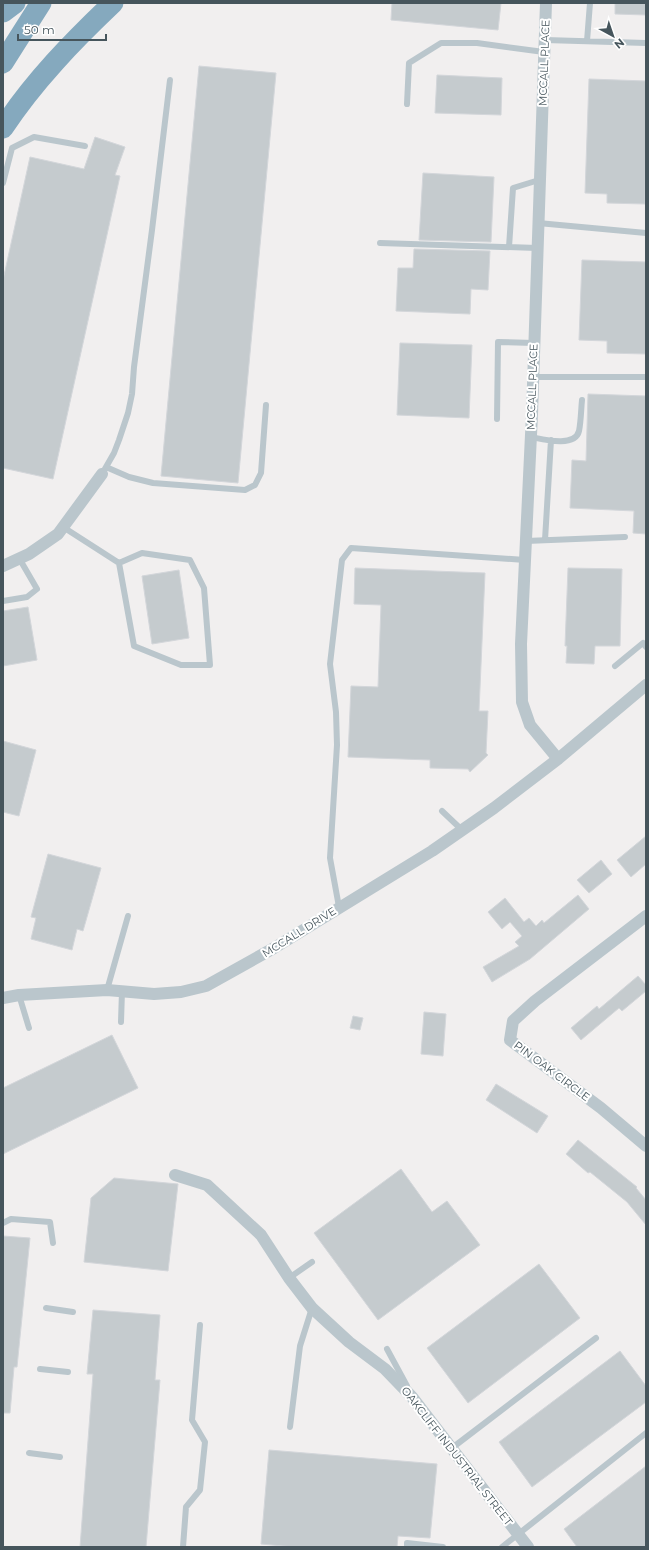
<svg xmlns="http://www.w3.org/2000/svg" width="649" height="1550" font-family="Montserrat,sans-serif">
  <rect width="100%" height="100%" fill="#f1efef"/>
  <path fill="#c5cbce" stroke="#d3d6da" d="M392 3H501L498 30 391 20Z
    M615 3H646V15L615 14Z
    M199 66 276 73 238 483 161 476Z
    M437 75 502 78 501 115 435 113Z
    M589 79 646 81 645 204 607 203V194L585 193Z
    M95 137 125 147 115 175 120 176 53 479 3 468V280L30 157 84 169Z
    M423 173 494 177 491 242 419 240Z
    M414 249 490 251 488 290 471 289 470 314 396 311 398 268H413Z
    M582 260 646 262V354L607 353V341L579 340Z
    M400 343 472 345 469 418 397 415Z
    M588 394 646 396V534L633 533 634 511 570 508 572 460 586 461Z
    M355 568 485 573 479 711H488L486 753 488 755 470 772 468 769 430 768V760L348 757 351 686 378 687 381 605 354 604Z
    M568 568 622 569 620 646H595L594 664 566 663 567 646H565Z
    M179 570 189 638 152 644 142 576Z
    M28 607 37 660 3 666V611Z
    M3 741 36 750 19 816 3 812Z
    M646 836V864L631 877 617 860Z
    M48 854 101 868 83 931 77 929 72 950 31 939 36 918 31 917Z
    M601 860 612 874 589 893 577 880Z
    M578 895 589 909 530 959 492 982 483 967 519 946 515 942 522 936 510 922 502 929 488 912 505 898 524 922 529 918 536 926 542 920 544 923Z
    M638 976 646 985V991L622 1011 619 1008 581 1040 571 1028 597 1006 599 1009Z
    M424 1012 446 1014 443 1056 421 1054Z
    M353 1016 363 1018 360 1030 350 1028Z
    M112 1035 138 1088 3 1154V1088Z
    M496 1084 548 1116 537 1133 486 1100Z
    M578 1140 637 1187 636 1188 646 1200V1225L627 1202 590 1172 588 1173 566 1154Z
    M401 1169 432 1212 447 1201 480 1245 378 1320 314 1233Z
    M114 1178 178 1184 168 1271 84 1262 91 1198Z
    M3 1236 30 1238 17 1367H14L10 1413H3Z
    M539 1264 580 1318 468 1403 427 1348Z
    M93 1310 160 1315 155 1380H160L146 1547H80L93 1374H87Z
    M620 1351 646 1386V1402L532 1487 499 1442Z
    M269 1450 437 1464 430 1538 398 1536 397 1547H294L261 1544Z
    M646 1466V1547H577L564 1529Z"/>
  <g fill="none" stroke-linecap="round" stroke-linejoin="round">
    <path stroke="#bac6cc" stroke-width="6" d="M545 40 646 43
      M587 41 590 3
      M407 104 409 63 441 43H477L544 52
      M3 183 12 148 34 137 85 146
      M538 223 646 233
      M380 243 537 248
      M509 247 513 188 539 180
      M533 377H646
      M497 419 498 342 534 343
      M531 437C542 439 575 448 579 431 581 421 581 410 582 400
      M106 467 129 477 153 483 245 490 255 485 261 473 266 405
      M102 474 114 453 119 440 128 413 132 394 134 367 152 230 170 80
      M63 527 119 563 134 646 181 665H210L204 588 190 560 142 553 119 563
      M545 540 551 440
      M526 541 625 537
      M3 601 27 597 37 589 19 558
      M615 666 643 643 646 647
      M442 811 462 830
      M339 907 330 858 337 745 336 712 330 664 342 560 351 548 525 560
      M107 990 128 916
      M19 995 29 1028
      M121 1022 122 991
      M3 1223 11 1219 50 1222 53 1243
      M289 1278 312 1262
      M46 1308 73 1312
      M387 1349 407 1386
      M40 1369 68 1372
      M290 1427 300 1346 312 1308
      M452 1448 596 1338
      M29 1453 60 1457
      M183 1547 186 1507 200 1490 205 1442 192 1420 200 1325
      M407 1547V1543L443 1547
      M502 1547 646 1433"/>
    <path stroke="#bac6cc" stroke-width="12" d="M546 3 532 414 521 644 522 702 530 725 558 759
      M3 566 29 554 58 534 102 474
      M646 916 535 1001 513 1021 510 1040 601 1108 646 1146
      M3 998 19 995 107 990 154 994 181 992 206 986 274 948 432 851 494 808 558 759 646 685
      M175 1175 207 1185 261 1235 289 1278 312 1308 349 1342 385 1369 412 1397 528 1547"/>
    <path stroke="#85a9be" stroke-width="21" d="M3 12 15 3
      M3 63 41 3
      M3 128C34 81 73 41 113 3"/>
  </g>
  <g text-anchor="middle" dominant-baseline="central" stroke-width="4" stroke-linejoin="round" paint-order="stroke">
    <g font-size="11" fill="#46555c" stroke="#fff">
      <text transform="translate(544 63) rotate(-88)">MCCALL PLACE</text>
      <text transform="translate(532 387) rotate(-88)">MCCALL PLACE</text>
      <text transform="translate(299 932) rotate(-32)">MCCALL DRIVE</text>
      <text transform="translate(552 1071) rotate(37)">PIN OAK CIRCLE</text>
      <text transform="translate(457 1456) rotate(52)">OAKCLIFF INDUSTRIAL STREET</text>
    </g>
  </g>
  <rect width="649" height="1550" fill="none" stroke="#46555c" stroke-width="8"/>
  <g transform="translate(613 36) rotate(140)" stroke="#ffffff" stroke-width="3" paint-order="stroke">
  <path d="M0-3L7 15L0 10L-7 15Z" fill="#46555c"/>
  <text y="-6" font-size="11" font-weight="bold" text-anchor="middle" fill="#46555c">N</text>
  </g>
  <path d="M18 34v6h88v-6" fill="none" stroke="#46555c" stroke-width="2"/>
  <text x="24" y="34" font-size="12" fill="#46555c" stroke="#ffffff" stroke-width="3" paint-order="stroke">50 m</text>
</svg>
